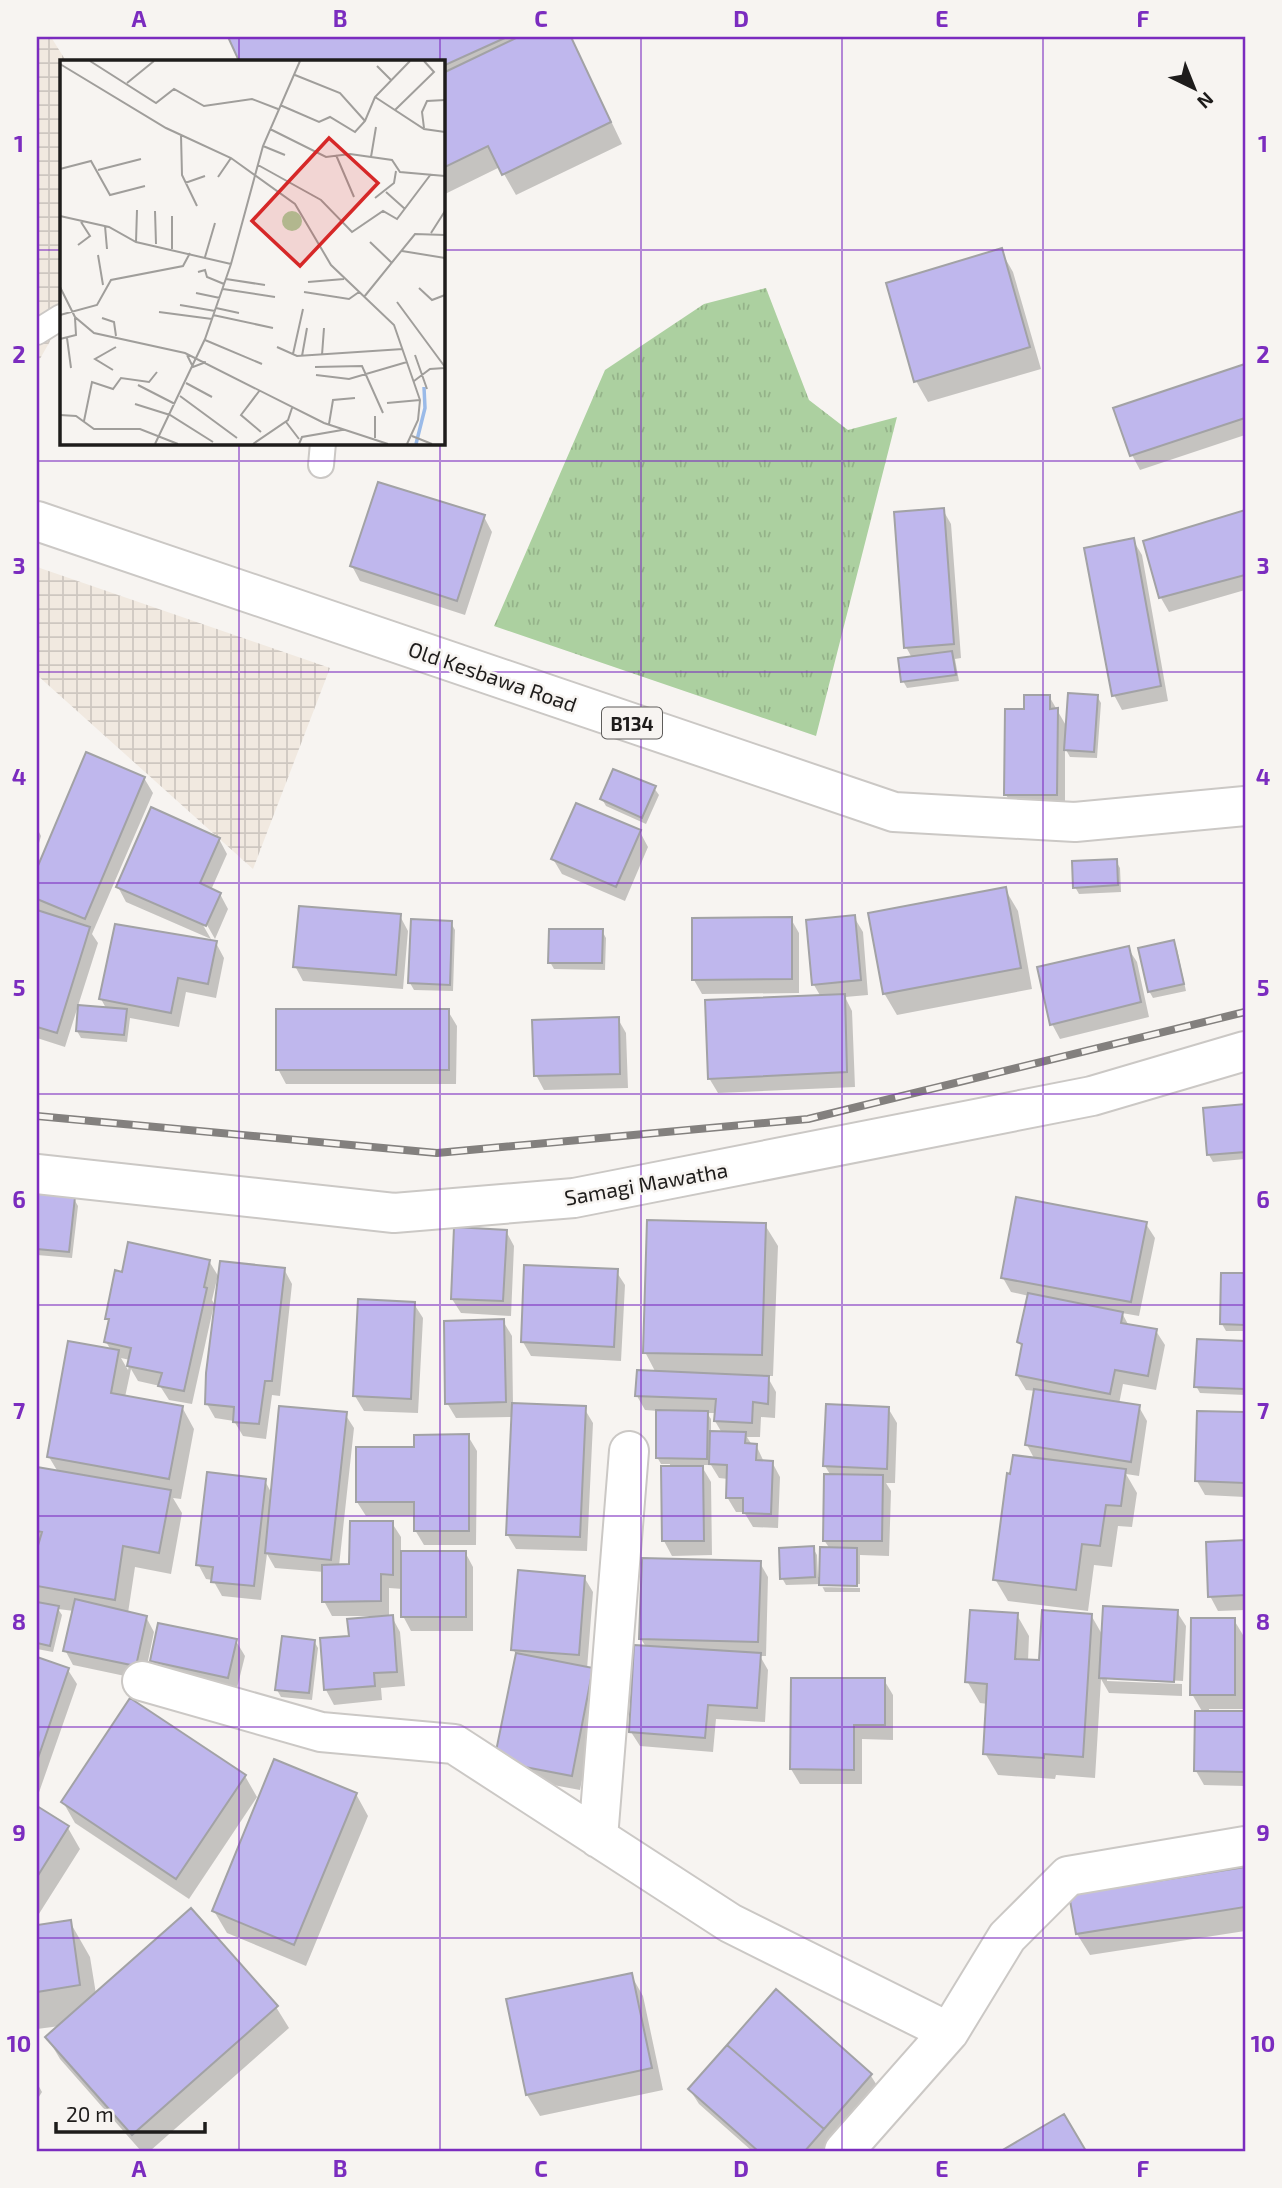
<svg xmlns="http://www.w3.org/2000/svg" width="1282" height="2188" font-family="'Exo 2',sans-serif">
  <defs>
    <pattern id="industrial-grid" width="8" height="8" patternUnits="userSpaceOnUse" patternTransform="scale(1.75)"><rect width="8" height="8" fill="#f1e9e0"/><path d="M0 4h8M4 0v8" fill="none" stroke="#cec7c0"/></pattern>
    <pattern id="grass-tufts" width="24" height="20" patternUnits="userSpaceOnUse" patternTransform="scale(1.75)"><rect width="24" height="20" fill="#acd0a0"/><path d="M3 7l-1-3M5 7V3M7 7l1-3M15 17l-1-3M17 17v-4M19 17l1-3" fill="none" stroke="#94b289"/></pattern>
  </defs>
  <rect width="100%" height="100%" fill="#f7f4f1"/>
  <path fill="url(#industrial-grid)" d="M37 37H51L66 61H61V322L37 364Z
    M37 567 330 668 253 869 37 675Z"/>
  <path fill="url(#grass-tufts)" d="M766 288 809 400 848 430 897 417 816 736 494 626 605 370 704 304Z"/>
  <path fill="#0003" fill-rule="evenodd" d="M230 37H571L622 144 516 195 500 167 443 195V61H241Z
    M1001 251 1013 272 1041 369 928 402 916 381Z
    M1245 366V435L1140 470 1132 455 1116 409Z
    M943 510 951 524 961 658 955 659 959 681 907 688 903 681 912 658 906 647Z
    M1245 512V590L1169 612 1161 598 1145 543Z
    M484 517 492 532 465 615 360 581 352 566Z
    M1133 540 1142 555 1168 701 1122 710 1114 695Z
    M1049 696 1068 729 1097 696 1101 703 1097 758 1070 757 1065 748V810L1015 809 1006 795 1026 711Z
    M87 754 144 778 153 793 92 934 98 943 65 1047 37 1038V912L39 913 37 909V873Z
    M654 788 659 795 646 824 606 806 602 799Z
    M37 828 41 836 37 850Z
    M640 832 648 847 625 901 562 874 553 859Z
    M219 839 227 854 211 890 220 894 228 909 215 939 203 918 200 920 211 939 126 902 118 887Z
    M1116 861 1120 868 1121 892 1079 894 1075 887Z
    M1005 889 1018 911 1032 989 897 1015 884 993Z
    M400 916 408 931 403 989 303 981 295 966Z
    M854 917 863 932 868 995 845 997 852 1011 855 1087 718 1093 709 1078 821 997 814 985 808 922Z
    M791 919 799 933V993L702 994 694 980Z
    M451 923 455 930 453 991 414 990 410 983Z
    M602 931 606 938 605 970 554 969 550 962Z
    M1173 942 1177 949 1186 991 1153 998 1149 991Z
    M216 943 224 958 216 998 186 992 179 1027 130 1018 127 1042 81 1038 77 1031 107 1010 101 999Z
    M1128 948 1137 962 1149 1017 1060 1039 1052 1024Z
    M448 1011 457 1026 456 1084H286L278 1069Z
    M618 1019 626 1033 628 1088 544 1090 536 1075Z
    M1244 1106 1245 1159 1213 1162 1209 1155Z
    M37 1195 74 1199 78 1206 72 1258 37 1255Z
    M1146 1224 1155 1238 1139 1316 1122 1313 1129 1326 1156 1331 1165 1345 1156 1390 1123 1384 1119 1404 1139 1407 1147 1421 1139 1476 1126 1474 1137 1493 1132 1527 1118 1526 1112 1567 1094 1565 1088 1611 1008 1601 995 1579 1035 1460 1027 1445 1036 1391 1026 1390 1017 1375 1023 1348 1019 1342 1029 1296 1011 1292 1003 1278Z
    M765 1225 778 1246 773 1376H767L776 1392 775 1418 761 1417 760 1437H747L752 1445H756L764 1462H772L780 1477 778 1528 753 1527 744 1512H736L727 1497 728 1479 719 1478 711 1465H701L711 1482 712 1555 672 1556 664 1541 670 1464H661L657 1457 658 1411 645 1410 637 1396 656 1373 645 1352ZM707 1413H716L715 1421 722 1433H711V1419Z
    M506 1231 514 1246 511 1316 461 1313 452 1299Z
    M209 1261 220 1279H217L212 1300 216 1307 284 1269 292 1284 280 1396 272 1395 266 1439 243 1436 234 1421 215 1418 207 1404 216 1309H213L192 1404 169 1400 160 1386 138 1381 131 1369 125 1397 182 1407 194 1429 181 1499 173 1498 182 1513 171 1574 135 1567 128 1613 146 1617 154 1632 144 1680 73 1665 65 1650 74 1611 58 1609 62 1615 53 1652 37 1649V1551L41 1552 37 1544V1480L39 1469 58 1472 49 1457 111 1350 106 1342 110 1324 107 1318 123 1274ZM121 1358 130 1360 128 1370Z
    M616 1271 625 1285 621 1361 531 1356 523 1342Z
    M1223 1275H1245V1331H1226L1222 1324Z
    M414 1304 423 1318 418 1413 364 1411 355 1396Z
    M503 1321 512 1336 513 1405 584 1408 593 1423 587 1551 516 1549 507 1534 513 1417 456 1418 447 1403Z
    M1199 1341 1245 1343V1395L1200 1393 1196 1386Z
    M888 1408 897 1423 895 1483H886L891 1491 889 1556 860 1555V1584L822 1583V1587L860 1588V1592H825L821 1584 786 1585 782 1578 813 1548 817 1555 818 1577H821L830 1549 824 1540 831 1476 825 1466Z
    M1199 1412 1245 1413V1497L1205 1495 1197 1481Z
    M345 1414 354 1428 339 1566H351L392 1523 401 1537V1553L465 1552 473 1567V1631H411L403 1616V1589L389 1588V1617H392L400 1632 405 1686 381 1688 382 1700 334 1705 326 1690 322 1640 351 1637 376 1619V1616H332L324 1601V1572L275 1568 267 1554 261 1600 222 1596 213 1580 206 1579 198 1564 265 1481 272 1494Z
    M468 1436 477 1451 476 1545H424L415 1530V1516H366L357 1502 415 1448Z
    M1245 1542V1610L1218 1611 1210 1596 1207 1544Z
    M760 1563 768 1577 766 1656H760L768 1670 765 1722 716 1719 713 1752 640 1746 631 1732 646 1647 641 1639Z
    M584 1577 593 1592 587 1669 592 1670 601 1684 580 1790 505 1776 517 1656 513 1649Z
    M1177 1612 1186 1626 1183 1681 1107 1677V1681L1182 1684V1696L1109 1693 1101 1679 1095 1778 1056 1775 1055 1779 998 1775 985 1753 988 1704 980 1703 967 1681 1017 1615 1029 1636 1028 1661 1041 1662 1091 1615 1103 1636Z
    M1234 1620 1243 1635V1709H1209V1713H1245V1786L1204 1785 1196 1771 1203 1713 1192 1694Z
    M236 1641 245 1656 236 1692 160 1676 152 1661Z
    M314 1641 318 1648 312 1700 281 1697 277 1690Z
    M37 1659 68 1670 77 1684 37 1798Z
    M884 1680 893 1695V1740L862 1739V1784H800L791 1769Z
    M245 1776 257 1797 189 1899 75 1823 63 1802Z
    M356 1794 368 1816 306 1966 227 1933 214 1911Z
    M37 1808 68 1828 80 1849 37 1917Z
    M1245 1869V1931L1090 1955 1077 1934 1071 1897Z
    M37 1918 39 1926 70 1922 90 1957 96 1994 276 2007 289 2028 150 2151H141L60 2059 47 2037 60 2026 37 2029Z
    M631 1975 643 1996 663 2090 540 2116 527 2095Z
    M776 1992 871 2076 880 2090 827 2151H752L699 2104 690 2090Z
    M37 2083 42 2092 37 2100Z"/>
  <path fill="#bfb7ed" stroke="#a2a2a5" stroke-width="2" d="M228 37H507L443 66V61H239Z
    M518 37H571L611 122 502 175 488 146 443 168V73Z
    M1002 248 1030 347 914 382 886 283Z
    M1245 364V418L1130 456 1113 408Z
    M378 482 485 515 457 601 350 566Z
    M944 508 954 644 904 648 894 512Z
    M1245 510V575L1159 598 1143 541Z
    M1134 538 1161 686 1112 696 1084 548Z
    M952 651 956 675 901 682 898 658Z
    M1068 693 1098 695 1094 752 1064 750Z
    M1024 695H1050V709L1058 708 1057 795H1004L1005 709H1024Z
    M86 752 145 777 85 919 37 899V868Z
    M613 769 656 786 642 818 600 799Z
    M576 803 641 830 616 887 551 859Z
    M151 807 220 838 200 883 221 893 206 926 116 887Z
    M1117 859 1118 885 1073 888 1072 861Z
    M1006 887 1021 968 883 994 868 913Z
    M299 906 401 914 396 975 293 967Z
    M37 910 90 927 57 1033 37 1027Z
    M855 915 861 980 812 985 806 920Z
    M792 917V979L692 980V918Z
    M411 919 452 921 450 985 408 983Z
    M115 924 217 941 208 984 178 978 171 1013 99 999Z
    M549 929H603L602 963H548Z
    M1174 940 1184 984 1148 992 1138 948Z
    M1129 946 1141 1002 1050 1025 1037 967Z
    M845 994 847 1072 708 1079 705 1000Z
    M78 1005 127 1009 124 1035 76 1031Z
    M276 1009H449V1070H276Z
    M619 1017 620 1074 534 1076 532 1020Z
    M1245 1104V1152L1207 1155 1203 1108Z
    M37 1193 75 1197 69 1252 37 1249Z
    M1016 1197 1147 1222 1131 1302 1001 1278Z
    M647 1220 766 1223 762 1355 643 1353Z
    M454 1227 507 1230 503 1301 451 1299Z
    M128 1242 210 1260 204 1287 207 1288 184 1391 158 1386 162 1373 127 1366 131 1348 104 1342 109 1319H105L115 1270 122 1272Z
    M220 1261 285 1268 272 1381H265L259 1424 233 1422 234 1407 205 1404 206 1373Z
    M524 1265 618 1269 614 1347 521 1342Z
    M1221 1273H1245V1325L1220 1324Z
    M1028 1293 1123 1312 1121 1323 1157 1329 1148 1376 1115 1370 1110 1394 1016 1375 1022 1344 1017 1342Z
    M358 1299 415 1302 411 1399 353 1396Z
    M504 1319 506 1402 445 1404 444 1321Z
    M1197 1339 1245 1341V1389L1194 1387Z
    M68 1341 119 1350 111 1393 183 1406 169 1479 47 1457Z
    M637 1370 769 1376 768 1404 753 1402 752 1423 714 1421 716 1399 635 1396Z
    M1034 1389 1140 1405 1131 1462 1025 1445Z
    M512 1403 586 1406 580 1537 506 1535Z
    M826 1404 889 1407 887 1469 823 1466Z
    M279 1406 347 1412 331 1560 265 1553Z
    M656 1410 708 1411 707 1459 656 1458Z
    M1197 1411 1245 1412V1483L1195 1481Z
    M710 1431 746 1432 745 1443 757 1444 756 1460 773 1461 771 1514 743 1513V1498H726L727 1465 709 1464Z
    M469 1434V1531H414V1502H356V1447H414V1435Z
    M1013 1455 1126 1469 1121 1506 1106 1505 1100 1546 1082 1544 1076 1590 993 1580 1007 1473 1010 1474Z
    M661 1466H703L704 1541H662Z
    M37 1467 171 1490 159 1553 123 1546 115 1600 37 1586V1549L42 1532 37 1531Z
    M207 1472 266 1479 254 1586 211 1582 213 1567 196 1565Z
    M824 1474 883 1475 882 1541H823Z
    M350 1521H393V1575L381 1574V1601L322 1602V1565L349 1564Z
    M1245 1540V1595L1208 1597 1206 1542Z
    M814 1546 815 1577 780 1579 779 1548Z
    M820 1547 857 1548V1586L819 1585Z
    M401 1551H466V1617H401Z
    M642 1558 761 1561 758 1642 639 1639Z
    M518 1570 585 1576 579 1655 511 1650Z
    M75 1599 147 1616 136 1666 63 1651Z
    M37 1602 59 1606 50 1646 37 1643Z
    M1103 1606 1178 1610 1174 1682 1099 1678Z
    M970 1610 1018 1613 1015 1659 1039 1660 1042 1610 1092 1614 1083 1757 1044 1754V1758L983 1754 987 1684 965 1682Z
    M393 1615 397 1672 374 1673 375 1686 324 1690 320 1638 349 1636 347 1619Z
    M1191 1618H1235V1695H1190Z
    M158 1623 237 1639 228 1678 150 1661Z
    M282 1636 315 1640 309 1693 275 1690Z
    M634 1645 761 1653 757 1708 708 1705 705 1738 629 1732Z
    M516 1653 593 1668 572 1776 494 1761Z
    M37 1657 69 1668 37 1761Z
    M791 1678H885V1725H854V1770L790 1769Z
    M130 1698 246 1775 176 1879 61 1802Z
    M1195 1711H1245V1772L1194 1771Z
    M274 1759 357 1793 294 1945 212 1911Z
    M37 1806 69 1826 37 1877Z
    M1245 1867V1907L1076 1934 1069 1895Z
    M191 1908 278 2006 132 2135 45 2037Z
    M71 1920 80 1985 37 1992V1925Z
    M632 1973 652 2068 526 2095 506 1999Z
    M776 1989 872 2074 824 2129 727 2045Z
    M727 2045 824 2129 805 2151H758L688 2089Z
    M1064 2114 1086 2151H1001Z"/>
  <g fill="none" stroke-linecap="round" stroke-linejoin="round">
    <defs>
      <path id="lane" d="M37 332 61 317
        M321 465 323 443"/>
      <path id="street" d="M37 1174 394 1213 574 1198 1092 1096 1245 1051
        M142 1681 321 1732 454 1744 730 1923 949 2032
        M598 1838 629 1451
        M844 2151 949 2032 1007 1937 1068 1876 1245 1846"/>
      <path id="primary" d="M37 521 894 812 1075 822 1245 806"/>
    </defs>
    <use href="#lane" stroke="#cbc8c5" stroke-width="28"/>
    <use href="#street" stroke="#cbc8c5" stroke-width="42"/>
    <use href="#primary" stroke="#cbc8c5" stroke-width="42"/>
    <use href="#lane" stroke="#fff" stroke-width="24"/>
    <use href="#street" stroke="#fff" stroke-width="38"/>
    <use href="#primary" stroke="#fff" stroke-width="38"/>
    <defs>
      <path id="rail" d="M37 1116 437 1153 808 1119 1245 1012"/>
    </defs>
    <use href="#rail" stroke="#83807e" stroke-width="8"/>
    <use href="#rail" stroke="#f7f4f1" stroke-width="5" stroke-dasharray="16" stroke-linecap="butt"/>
  </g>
  <path fill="none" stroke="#7b2cbf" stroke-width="2" stroke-opacity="0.55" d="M239 37V61M440 37V61M641 37V2151M842 37V2151M1043 37V2151M37 250H61M443 250H1245M239 443V2151M440 443V2151M37 461H1245M37 672H1245M37 883H1245M37 1094H1245M37 1305H1245M37 1516H1245M37 1727H1245M37 1938H1245"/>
  <g text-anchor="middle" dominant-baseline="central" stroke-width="5" stroke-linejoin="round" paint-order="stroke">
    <rect fill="#f7f4f1" stroke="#5f5d5b" stroke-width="2" x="602" y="707.5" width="60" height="31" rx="5"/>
    <g font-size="19" font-weight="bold" fill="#1e1c1b">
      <text x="632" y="723">B134</text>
    </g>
    <g font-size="21" fill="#1e1c1b" stroke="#f7f4f1">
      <text transform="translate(493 676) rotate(19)">Old Kesbawa Road</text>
      <text transform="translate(646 1183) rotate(-10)">Samagi Mawatha</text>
    </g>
  </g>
  <g transform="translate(60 60)">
    <rect width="385" height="385" fill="#f7f4f1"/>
    <path d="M222 161a10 10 0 1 1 20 0a10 10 0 1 1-20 0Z" fill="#acd0a0"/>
    <path fill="none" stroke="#9abae8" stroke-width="3.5" d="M356 384 365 348 364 327"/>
    <path fill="none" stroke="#a09e9b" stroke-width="2" d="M30 1 96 43 114 29 144 46 192 39 218 49M0 4 106 68 171 98 235 144 271 205 334 265 360 340 358 360 347 384M317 6 332 21M235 15 280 33 305 61M67 23 94 1M315 37 364 69 385 72M220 45 259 62 270 57 295 72 305 61 315 37 350 1M335 50 374 12 364 1M364 68 362 52 367 41 385 40M210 69 266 97 290 94 332 100 340 112 385 116M121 75 122 115 137 146M203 86 225 95M276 95 294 137M311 97 316 67M198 105 261 140 292 172 323 151 337 159 371 114M0 109 31 101 50 135 85 126M38 110 81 99M158 117 171 98M125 123 145 116M326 132 345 149M315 138 334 123 336 111M95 151 96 184M0 156 49 167 76 182 171 204M112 156V189M45 166 47 189M371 173 385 151M76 182 77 150M310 182 332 203M18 185 30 176 21 162M342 191 385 198M38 195 43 225M145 197 155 163M138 212 145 210 147 217 164 224M166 219 205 225M248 222 284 219M0 227 15 257 34 273 125 293 264 363 328 384M359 228 372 240 385 235M163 229 215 237M244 232 289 239 299 232M136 233 160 238M304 237 355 174 385 175M337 242 385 307M120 245 155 251M156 248 179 253M99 252 152 259M0 255 37 245 51 220 123 206 130 193M153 255 213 268M42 258 54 262 56 276M7 278 11 308M0 279 16 275 15 258M145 280 202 304M217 287 237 296 343 289M233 294 243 249M127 295 133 307 146 302M262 295 264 268M355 295 367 329M242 296 247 268M255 307 302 306 323 353M53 310 35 299 56 287M256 315 289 319 347 302M354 321 370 309 385 308M126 323 152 337M78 325 115 344M200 330 181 355 201 372M120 336 177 378M327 343 360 340M75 344 110 355 153 382M0 355 16 356 34 369H80L118 384M24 361 32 322 53 329 61 318 89 322 97 312M226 362 239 379M269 364 273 340 295 338M352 376 372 384M315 378V356M95 384 145 279 171 204 203 86 240 1M193 384 228 360 232 348M239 384 242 377 282 370"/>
    <path fill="#d62828" fill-opacity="0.15" stroke="#d62828" stroke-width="3.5" d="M269 78 318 123 240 206 192 161Z"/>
    <rect width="385" height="385" fill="none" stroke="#1e1c1b" stroke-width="3.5"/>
  </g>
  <rect width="1282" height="2188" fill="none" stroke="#f7f4f1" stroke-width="77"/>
  <g transform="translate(1194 88) rotate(137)" stroke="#f7f4f1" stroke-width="5" paint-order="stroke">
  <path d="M0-5L12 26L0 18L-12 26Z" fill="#1e1c1b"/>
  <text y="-10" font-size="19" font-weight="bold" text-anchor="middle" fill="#1e1c1b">N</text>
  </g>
  <path d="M56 2122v10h149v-10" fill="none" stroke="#1e1c1b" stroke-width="3.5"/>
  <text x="66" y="2122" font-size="21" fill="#1e1c1b" stroke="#f7f4f1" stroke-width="5" paint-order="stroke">20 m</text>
  <rect x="38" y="38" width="1206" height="2112" fill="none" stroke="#7b2cbf" stroke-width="2.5"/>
  <g font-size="23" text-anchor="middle" font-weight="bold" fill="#7b2cbf">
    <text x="139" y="27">A</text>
    <text x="340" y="27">B</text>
    <text x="541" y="27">C</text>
    <text x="741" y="27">D</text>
    <text x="942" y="27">E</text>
    <text x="1143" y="27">F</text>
    <text x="19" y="152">1</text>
    <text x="1263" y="152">1</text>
    <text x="19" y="363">2</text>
    <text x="1263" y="363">2</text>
    <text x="19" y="574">3</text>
    <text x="1263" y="574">3</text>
    <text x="19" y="785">4</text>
    <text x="1263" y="785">4</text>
    <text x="19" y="996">5</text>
    <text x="1263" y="996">5</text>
    <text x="19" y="1208">6</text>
    <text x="1263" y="1208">6</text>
    <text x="19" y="1419">7</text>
    <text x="1263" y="1419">7</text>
    <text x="19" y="1630">8</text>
    <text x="1263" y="1630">8</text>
    <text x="19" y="1841">9</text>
    <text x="1263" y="1841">9</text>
    <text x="19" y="2052">10</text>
    <text x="1263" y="2052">10</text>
    <text x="139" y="2177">A</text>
    <text x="340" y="2177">B</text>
    <text x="541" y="2177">C</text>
    <text x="741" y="2177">D</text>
    <text x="942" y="2177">E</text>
    <text x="1143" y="2177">F</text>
  </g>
</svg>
